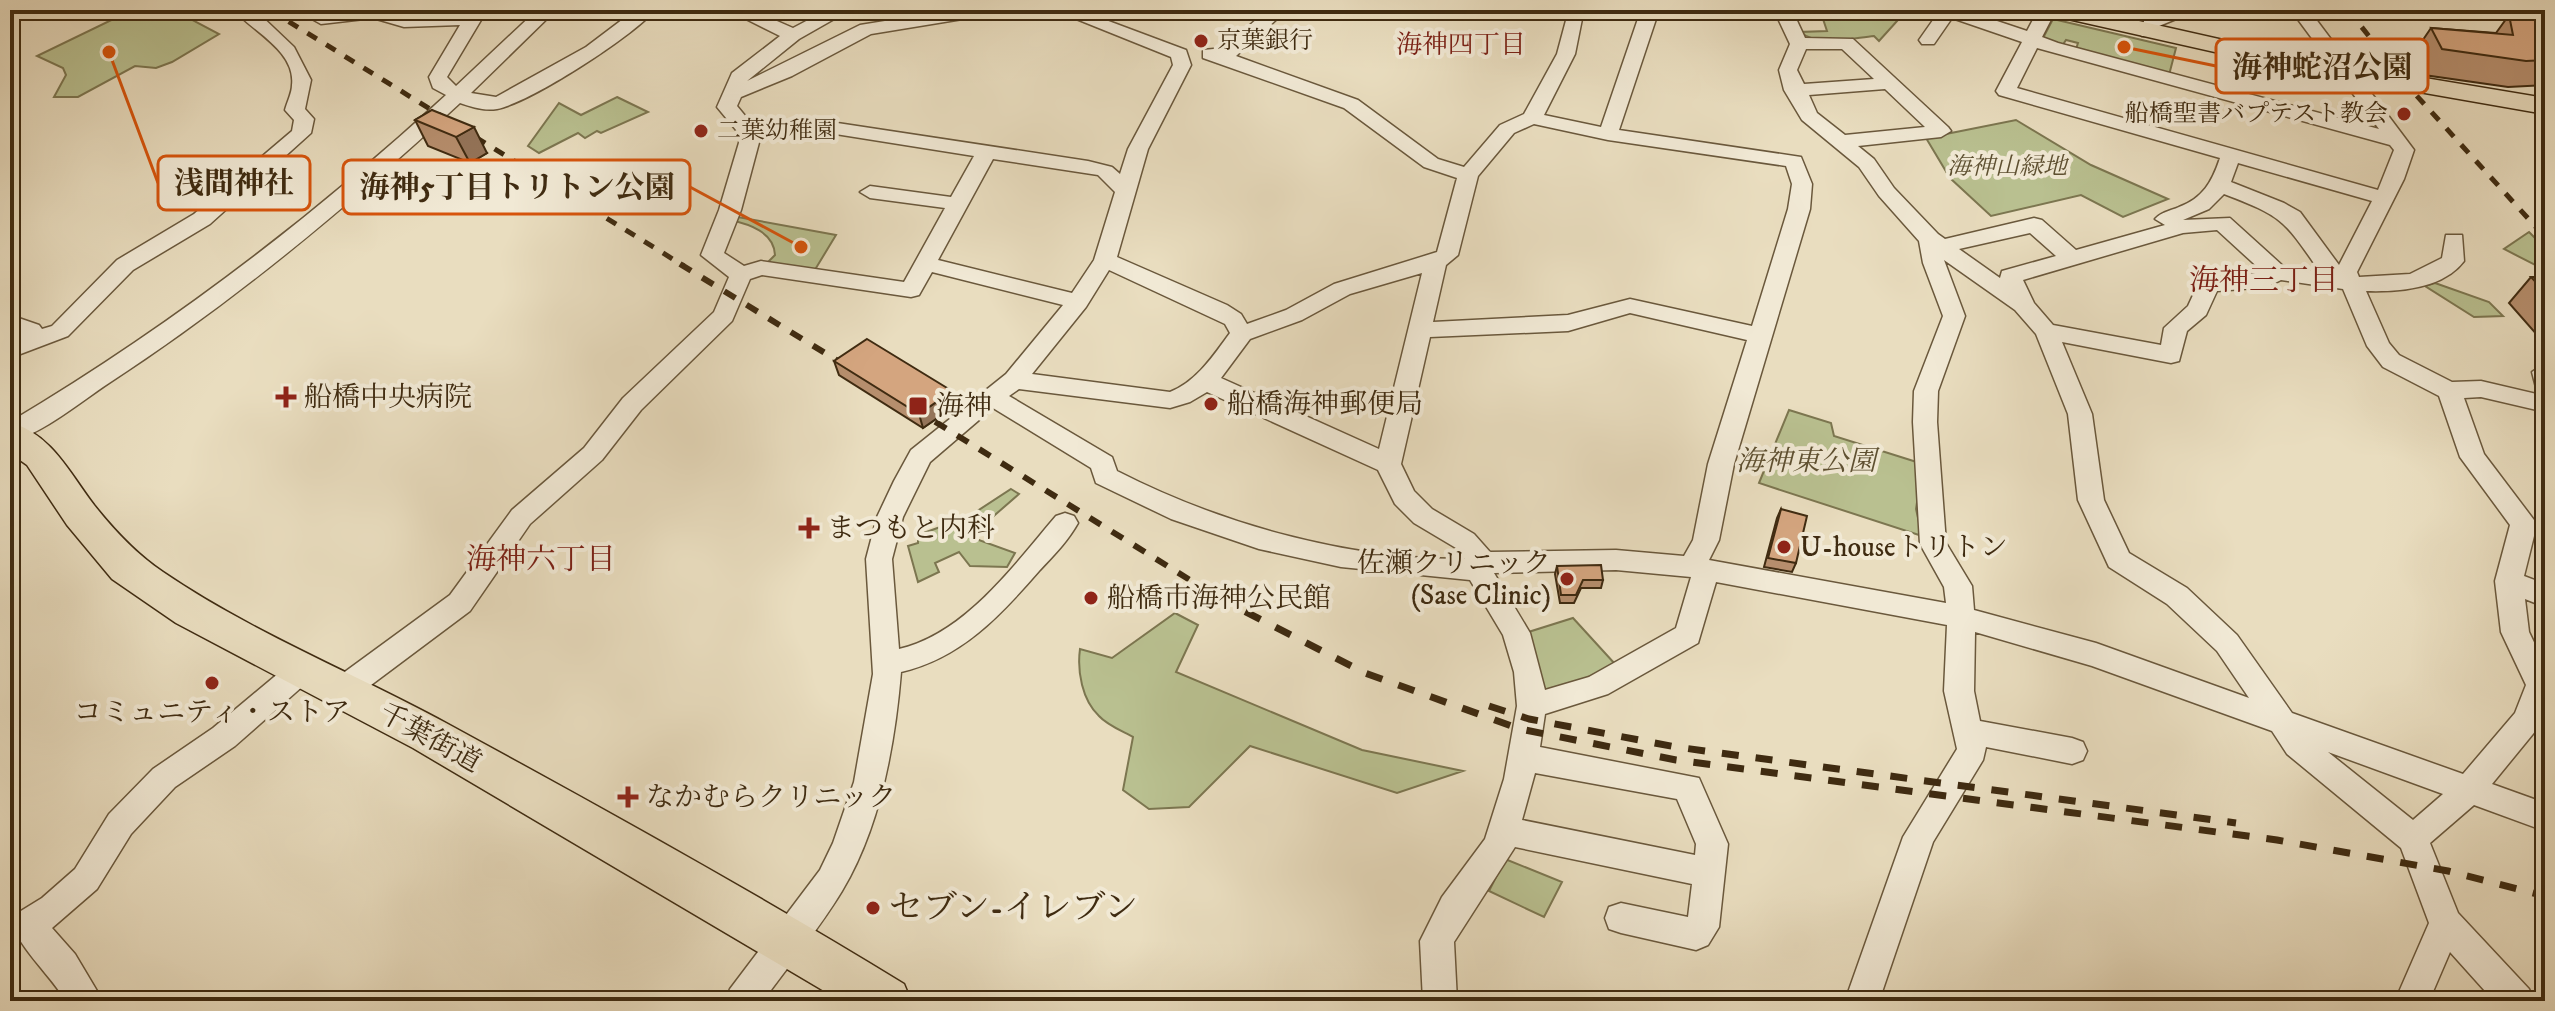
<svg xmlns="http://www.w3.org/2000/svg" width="2555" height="1011" font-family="'IM FELL DW Pica','Noto Serif JP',serif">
  <rect width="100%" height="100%" fill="#e9ddbf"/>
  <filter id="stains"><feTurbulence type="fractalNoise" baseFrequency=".0025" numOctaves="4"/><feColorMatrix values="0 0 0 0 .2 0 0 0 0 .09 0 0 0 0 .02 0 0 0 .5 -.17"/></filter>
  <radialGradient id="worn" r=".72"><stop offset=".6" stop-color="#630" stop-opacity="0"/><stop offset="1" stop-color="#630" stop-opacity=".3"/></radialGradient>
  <path fill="#b9c090" stroke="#7c7650" stroke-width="2" d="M132 10H181L179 13 219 34 172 62 156 68 135 66 78 97H54L66 75 63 68 37 56Z
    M1820 10H1907L1879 41 1874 36C1852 38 1818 47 1800 32L1827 31Z
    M2053 19 2176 48 2169 75 2076 49 2078 43 2066 40 2062 46 2043 38Z
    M617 97 648 112 601 133 597 131 585 138 578 133 539 153 528 146 559 103 581 115Z
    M2016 120 2091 165 2168 199 2123 217 2081 195 1991 216 1950 178 1926 138Z
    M732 216 836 235 813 273 765 265 775 255C774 232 749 224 730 220Z
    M2529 232 2545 248V270L2504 249Z
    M2435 283 2489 302 2503 316 2474 317 2425 286Z
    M1789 410 1831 423 1834 436 1923 464 1916 509 1922 536 1759 483Z
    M1011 489 1019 494 988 521 976 539 1015 553 1007 567 970 566 959 552 935 563 939 572 918 582 908 546 918 543V535L968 517Z
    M1175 613 1198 625 1176 672 1362 750 1463 771 1397 793 1250 746 1189 807 1149 809 1123 790 1133 737C1122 731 1107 725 1099 716 1082 700 1077 671 1080 649L1112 658Z
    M1573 618 1615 664 1540 701 1522 634Z
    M1505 859 1562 882 1544 917 1489 891Z"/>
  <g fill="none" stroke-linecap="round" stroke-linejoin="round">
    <defs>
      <path id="minor" d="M234 10H255L294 47 311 80 305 109 314 119 311 133 210 224 133 270 68 336 10 358V341L18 338 19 334 10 331V315L39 325 42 329 52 326 117 260 194 214 292 131 294 120 285 110C287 102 292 93 292 85 296 51 252 31 234 10Z
        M349 10H391V14L404 17 487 10 447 77 456 86 537 10H556L471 93 496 97 586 47 635 10H655C632 37 531 102 497 109 484 111 472 107 460 103 350 205 235 301 109 383 79 403 45 432 10 442V422C168 328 311 219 446 95L433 88 429 77 460 25 404 27 373 18 321 24 312 19 321 14Z
        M728 10H752L793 28 827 10H850L799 39 747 81 860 25 953 10H996L987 15 871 34 792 76 741 97 737 106 761 135 741 210 724 253 744 266 761 261 904 282 945 208 870 198 860 192 870 186 951 197 974 156 804 129 801 125 804 121 811 119 1088 161 1112 167 1120 174 1128 149 1173 65 1171 57 1054 10H1079L1186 50 1191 65 1148 149 1117 257 1227 305 1241 314 1247 324 1286 310 1334 284 1437 252 1457 178 1424 167 1344 108 1203 58V50L1224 48 1267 10H1287L1236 56 1358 100 1438 159 1464 167 1500 125 1524 114 1557 54 1568 13 1593 10 1582 19 1575 54 1544 115 1601 127 1641 10H1659L1619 130 1801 157 1812 184 1810 209 1734 464 1719 540 1709 560 1946 603 1944 587 1920 544 1913 422 1914 391 1943 316 1923 263 1919 241 1879 196 1859 167 1802 120 1784 90 1779 70 1790 44 1774 10H1792L1805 38 1853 39 1948 127 1951 131 1941 137 1858 146 1874 159 1894 188 1938 234 1945 239 2034 218 2042 220 2076 250 2165 225 2155 219C2161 212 2170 211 2179 207 2203 198 2212 182 2220 158L1999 95 1996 91 2022 42 1952 18 1934 44H1922L1919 40 1938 13 1936 10H1964L2027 31 2038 10H2056L2042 37 2058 43 2379 129 2291 10H2309L2414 150 2404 179 2357 272 2359 277 2410 274 2442 258 2446 235H2462L2464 261C2443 289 2398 292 2366 291L2389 343 2399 355 2452 382 2481 381 2545 396V412L2481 397 2464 398 2484 454 2537 524 2524 576 2545 584V607L2525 599 2529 632 2545 665V711L2537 729 2492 784 2545 803V831L2474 805 2430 843 2458 913 2529 989 2534 1001H2494L2450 952 2429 1001H2395L2429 923 2401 848 2287 754 2272 731 2092 666 1975 632 1974 691 1980 721 2072 738 2083 742 2087 751 2083 760 2072 764 1986 747 1983 760 1933 842 1879 1001H1845L1903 837 1957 749 1944 691 1947 625 1716 582 1698 643 1608 694 1545 714 1540 747 1699 778 1728 844 1719 927 1708 945 1696 950 1621 933 1609 929 1605 918 1609 907 1621 903 1688 917 1692 884 1515 847 1454 942 1457 1001H1423L1420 941 1442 897 1485 839 1504 779 1517 706 1514 672 1503 635 1470 580 1341 567 1259 549 1171 519 1096 483 1091 468 993 408 930 462 903 517 892 559 899 649C965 634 1014 565 1056 516L1065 513 1074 516 1078 523C1068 541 1053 556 1039 571 1000 616 961 658 901 672 895 745 880 828 842 891 819 929 789 965 763 1001H725L730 989 820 870 833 843 854 782 873 674 866 559 877 517 894 481 911 450 1006 374 1063 305 932 272 919 295 911 297 762 275 750 279 732 321 641 410 602 460 530 524 470 611 351 700 341 703 331 700 326 691 331 682 450 595 512 510 584 448 623 398 714 312 729 277 701 255 719 210 741 136 717 107 732 73 780 36ZM2037 48 2390 145 2394 150 2378 190 2017 88ZM1806 49H1842L1874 79 1804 84 1797 70ZM1885 89 1925 127 1845 135 1817 113 1809 95ZM1534 124 1608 140 1786 166 1792 184 1788 209 1752 326 1630 299 1568 315 1433 322 1446 265 1458 255 1478 176 1514 133ZM993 159 1098 175 1115 192 1094 260 1072 293 938 260ZM2238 163 2372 201 2339 265 2300 212 2284 203 2231 182ZM2224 194C2284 217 2284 220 2320 272L2283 266 2230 218 2183 220 2209 209ZM2217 230 2263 272 2200 280 2188 306 2164 328 2161 345 2053 325 2034 303 2023 280 2183 233ZM2030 233 2056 256 2002 271 2000 278 1959 249ZM1944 260 2015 310 2036 334 2068 414 2078 500 2109 567 2167 604 2217 651 2249 698 2096 643 1974 610 1972 586 1946 543 1937 422 1938 391 1965 316ZM1109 270 1225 324 1230 333C1213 356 1197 381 1170 392L1032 374 1086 307ZM1422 273 1379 449 1221 378 1250 339 1302 320 1350 294ZM2281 280 2343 289 2367 346 2383 367 2439 396 2460 457 2510 525 2495 581 2501 632 2526 685 2515 713 2463 774 2292 713 2237 635 2187 588 2129 553 2104 500 2092 414 2062 342 2171 363 2179 361 2187 331 2206 315 2217 291 2267 287ZM1630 313 1747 340 1708 464 1693 540 1684 556 1616 550 1490 552 1474 534 1432 509 1414 491 1401 464 1430 337 1568 331ZM1019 389 1170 408 1190 402 1207 392 1378 470 1395 504 1414 523 1456 548 1465 559C1348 560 1220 524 1117 471L1112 457 1009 396ZM1616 570 1691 577 1676 628 1589 677 1545 690 1530 633 1494 573ZM2328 752 2443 794 2413 820ZM1535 773 1677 799 1696 844 1695 855 1522 820Z
        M2172 10H2198L2159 26 2154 36H2142L2139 32 2145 19Z
        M2544 364H2545V393L2537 391 2532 372Z
        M302 658 312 662 316 670 312 678 235 746 175 787 131 834 97 889 52 928 75 954 103 1001H66C50 975 24 953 12 925L16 914 42 898 75 869 109 814 153 769 213 728 292 662Z"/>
      <path id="major" d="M2047 10H2090L2299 57 2545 98V114L2299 71 2059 17Z"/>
      <path id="highway" d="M10 422C52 435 69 472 94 505 114 530 136 554 163 572 251 632 352 672 446 723 600 807 754 892 904 984L911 1001H841L413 748 176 623 112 579 67 525 27 465 10 453Z"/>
    </defs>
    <use href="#minor" stroke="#6a583c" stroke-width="3"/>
    <use href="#major" stroke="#3f2b11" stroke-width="3"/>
    <use href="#highway" stroke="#3f2b11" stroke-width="3"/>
    <use href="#minor" fill="#f1e9d5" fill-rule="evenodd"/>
    <use href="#major" fill="#e9ddbf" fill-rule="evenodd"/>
    <use href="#highway" fill="#e9ddbf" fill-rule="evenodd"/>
    <path stroke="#3f2b11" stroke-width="5" stroke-dasharray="11 11" stroke-linecap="butt" d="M270 10 684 266
      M2348 10 2416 95 2545 237"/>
    <path stroke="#3f2b11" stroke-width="6" stroke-dasharray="13 13" stroke-linecap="butt" d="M680 264 856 372
      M913 408 1219 598"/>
    <path stroke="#3f2b11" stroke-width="7" stroke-dasharray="17 17" stroke-linecap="butt" d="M1215 596 1365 673 1520 729 1676 760 2277 840 2448 871 2545 896
      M1489 706 1529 719 1676 747 2236 823"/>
  </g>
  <path fill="#b68e6d" stroke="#3f2b11" stroke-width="2" d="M2509 15 2545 21V85L2508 87 2424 75 2414 53 2431 28 2496 33Z
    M432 110 487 153 470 163 428 146 415 120Z
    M2531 277H2545V344L2509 303Z
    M834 361 952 391 956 405 923 428 839 375Z
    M1781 509 1796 563 1792 572 1764 567 1777 518Z
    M1557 566 1603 580 1601 588H1581L1574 603H1560L1555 574Z"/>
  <path fill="#947459" stroke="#3f2b11" stroke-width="2" d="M474 127 487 153 470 163 456 137Z
    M952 391 956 405 923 428 919 414Z"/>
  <path fill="#d4a57f" stroke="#3f2b11" stroke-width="2" d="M2509 15 2545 21V60L2526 61 2442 49 2431 28 2513 35Z
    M432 110 474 127 456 137 415 120Z
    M2531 277H2545V292Z
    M867 339 952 391 919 414 834 361Z
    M1781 509 1807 516 1796 563 1768 558Z
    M1601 565 1603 580H1583L1576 595H1561L1557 566Z"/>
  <g fill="#8f2418" stroke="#f1e9d5" stroke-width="3">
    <circle cx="1201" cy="41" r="8"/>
    <circle cx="2404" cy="114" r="8"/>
    <circle cx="701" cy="131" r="8"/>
    <path d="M282 385h8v8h8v8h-8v8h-8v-8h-8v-8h8z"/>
    <circle cx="1211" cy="404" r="8"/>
    <rect x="908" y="396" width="20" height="20" rx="4"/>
    <path d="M805 516h8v8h8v8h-8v8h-8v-8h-8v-8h8z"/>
    <circle cx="1784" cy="547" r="8"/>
    <circle cx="1567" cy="579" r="8"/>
    <circle cx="1091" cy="598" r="8"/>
    <circle cx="212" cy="683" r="8"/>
    <path d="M624 785h8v8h8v8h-8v8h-8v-8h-8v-8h8z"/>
    <circle cx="873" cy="908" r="8"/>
  </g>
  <g text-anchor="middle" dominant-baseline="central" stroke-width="8" stroke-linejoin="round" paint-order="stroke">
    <g font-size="24" fill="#3f2b11" stroke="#f1e9d5" text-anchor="start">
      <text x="1217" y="41">京葉銀行</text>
      <text x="2388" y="114" text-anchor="end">船橋聖書バプテスト教会</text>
      <text x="717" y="131">二葉幼稚園</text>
    </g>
    <g font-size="24" font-style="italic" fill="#5e5031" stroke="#f1e9d5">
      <text x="2007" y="167">海神山緑地</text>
    </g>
    <g font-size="26" fill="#7a1f14" stroke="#f1e9d5">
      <text x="1461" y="45">海神四丁目</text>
    </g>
    <g font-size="28" fill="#3f2b11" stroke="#f1e9d5" text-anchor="start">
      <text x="304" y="397">船橋中央病院</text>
      <text x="1227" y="404">船橋海神郵便局</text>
      <text x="936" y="406">海神</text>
      <text x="827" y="528">まつもと内科</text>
      <text x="1800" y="547">U-houseトリトン</text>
      <text x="1551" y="563" text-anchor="end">佐瀬クリニック<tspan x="1551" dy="32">(Sase Clinic)</tspan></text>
      <text x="1107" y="598">船橋市海神公民館</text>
      <text x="212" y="712" text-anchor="middle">コミュニティ・ストア</text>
      <text x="646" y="797">なかむらクリニック</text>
    </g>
    <g font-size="28" font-style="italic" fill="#5e5031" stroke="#f1e9d5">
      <text x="1806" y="461">海神東公園</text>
    </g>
    <g font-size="28" fill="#3f2b11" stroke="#f1e9d5">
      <text transform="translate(430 738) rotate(29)">千葉街道</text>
    </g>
    <g font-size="30" fill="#7a1f14" stroke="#f1e9d5">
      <text x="2264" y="281">海神三丁目</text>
      <text x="541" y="560">海神六丁目</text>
    </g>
    <g font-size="34" fill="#3f2b11" stroke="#f1e9d5" text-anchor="start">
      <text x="889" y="908">セブン-イレブン</text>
    </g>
  </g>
  <path fill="none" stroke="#d7540c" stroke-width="3" d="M2124 47L2216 66M109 52L158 183M801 247L690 187"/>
  <g fill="#d7540c" stroke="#f1e9d5" stroke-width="3">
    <circle cx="2124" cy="47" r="8"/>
    <circle cx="109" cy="52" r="8"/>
    <circle cx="801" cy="247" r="8"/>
  </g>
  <g fill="#f1e9d5" stroke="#d7540c" stroke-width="3">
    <rect x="2216" y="39" width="212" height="54" rx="8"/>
    <rect x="158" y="156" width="152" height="54" rx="8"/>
    <rect x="343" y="160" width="347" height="54" rx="8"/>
  </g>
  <g font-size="30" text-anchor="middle" font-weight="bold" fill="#3f2b11">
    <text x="2322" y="77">海神蛇沼公園</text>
    <text x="234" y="193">浅間神社</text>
    <text x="517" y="197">海神5丁目トリトン公園</text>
  </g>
  <rect width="2555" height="1011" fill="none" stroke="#e9ddbf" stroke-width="40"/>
  <rect x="12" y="12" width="2531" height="987" fill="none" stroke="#3f2b11" stroke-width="4"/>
  <rect x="20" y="20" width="2515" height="971" fill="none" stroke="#3f2b11" stroke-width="2"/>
  <rect width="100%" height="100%" filter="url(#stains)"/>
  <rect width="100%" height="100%" fill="url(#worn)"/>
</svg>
